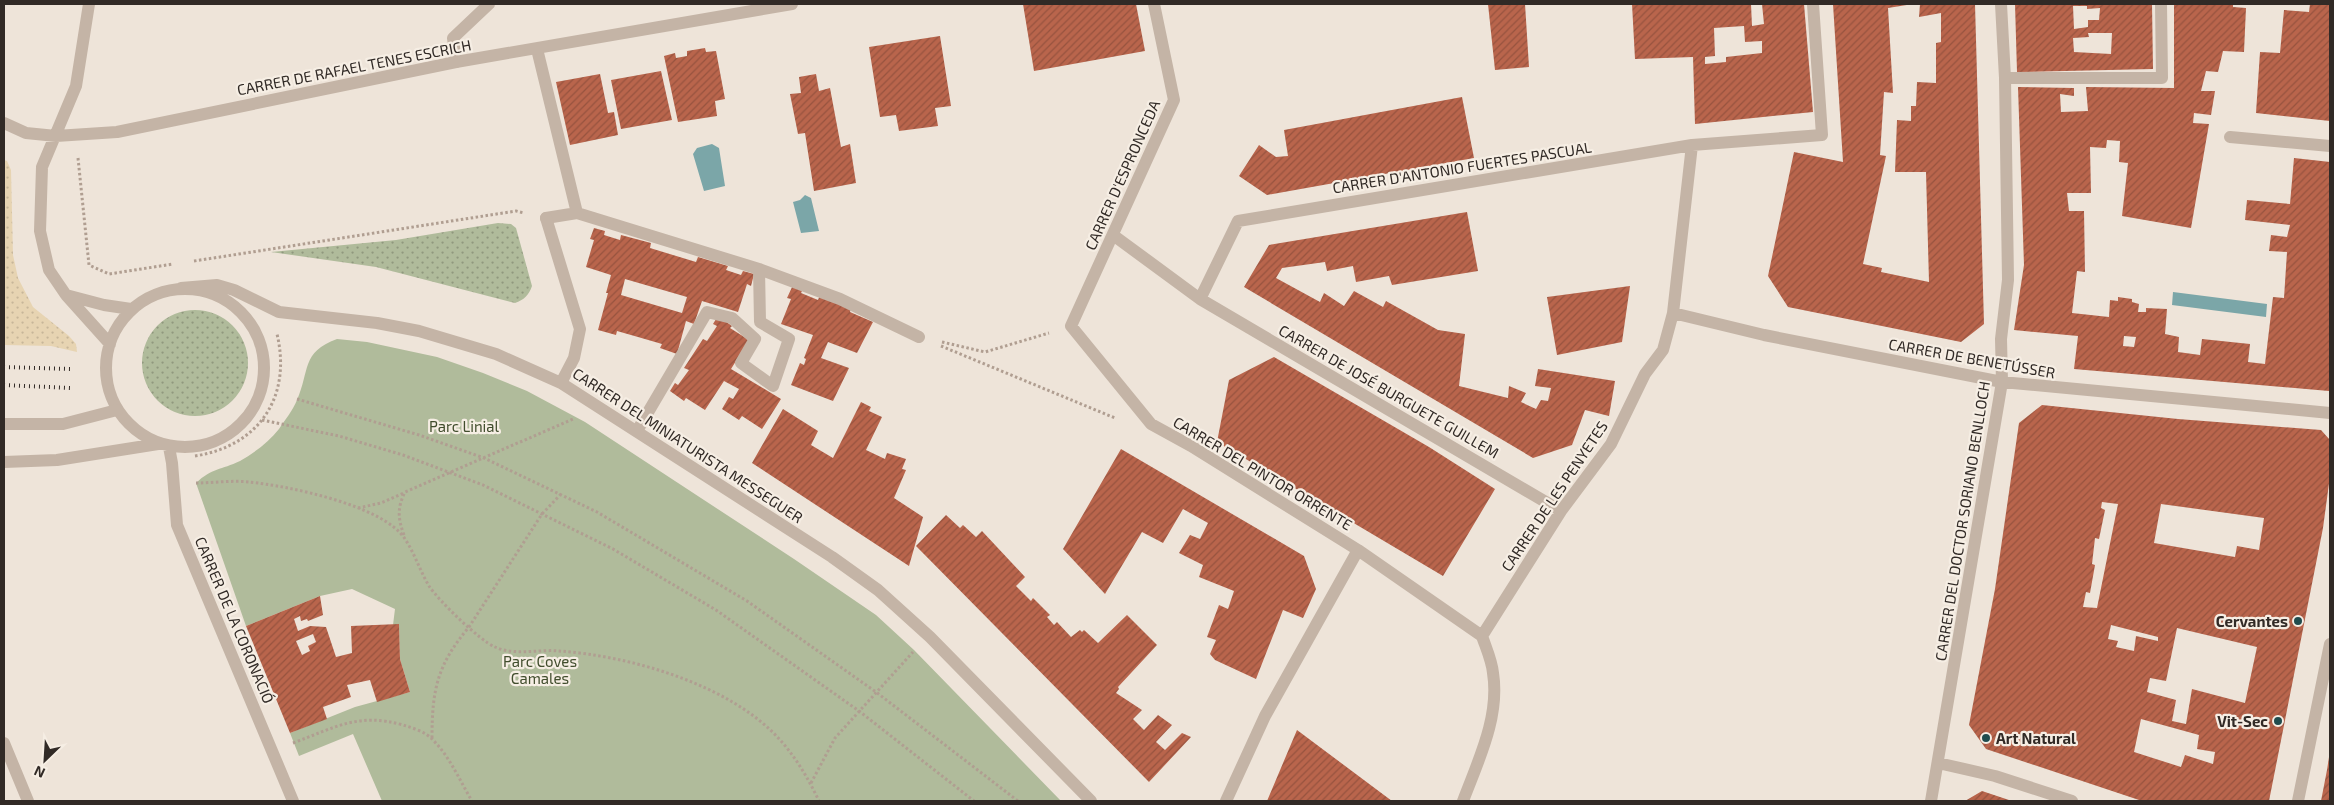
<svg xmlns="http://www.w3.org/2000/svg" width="2334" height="805" font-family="'Exo 2',sans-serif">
  <defs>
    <pattern id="sand-dots" width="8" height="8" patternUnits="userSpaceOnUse" patternTransform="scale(1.25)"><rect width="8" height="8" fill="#e7d4b2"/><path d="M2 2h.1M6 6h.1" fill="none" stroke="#c7b699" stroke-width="1.8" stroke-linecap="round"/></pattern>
    <pattern id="garden-dots" width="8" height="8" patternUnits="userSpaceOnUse" patternTransform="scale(1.25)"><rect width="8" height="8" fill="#b0bb9b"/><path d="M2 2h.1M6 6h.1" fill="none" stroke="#90987e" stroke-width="1.8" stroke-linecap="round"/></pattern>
    <pattern id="building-hatch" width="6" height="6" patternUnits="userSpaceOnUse" patternTransform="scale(1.25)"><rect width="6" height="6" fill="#b9654c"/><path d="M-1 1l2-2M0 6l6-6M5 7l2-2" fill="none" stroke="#97533f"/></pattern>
  </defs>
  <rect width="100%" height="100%" fill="#eee4d9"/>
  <path fill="url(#sand-dots)" d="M4 160 7 161 11 170 13 255 18 278 33 307 69 336 76 344 77 352 51 346 4 345Z"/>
  <path fill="#b0bb9b" d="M337 339 367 342 437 357 483 373 527 391 585 422 794 559 876 615 914 650 1061 801H382L353 734 299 756 290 733 355 707 410 692 400 659 399 625H393L395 609 352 589 320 596 246 626 196 483C212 468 221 470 240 461 254 453 269 442 279 429 285 420 293 410 297 400 310 371 301 352 337 339Z"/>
  <path fill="url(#garden-dots)" d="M498 223 511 224 516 228 532 286C529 295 524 300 515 303L376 267 271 252 396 240Z
    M142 363a53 53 0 1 1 106 0a53 53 0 1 1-106 0Z"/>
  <path fill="#7ba6a8" d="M712 144 719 148 725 186 704 191 693 154 697 148Z
    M805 195 811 198 819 231 801 233 793 202 800 200Z
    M2173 292 2267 304 2266 317 2172 305Z"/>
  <path fill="url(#building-hatch)" fill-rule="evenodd" d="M1023 4H1136L1145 51 1034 71Z
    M1488 4H1525L1529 67 1495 70Z
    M1632 4H1751L1752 26 1764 24 1762 4H1804L1813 112 1695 124 1693 57 1635 59ZM1744 26 1745 42 1762 41V53L1726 57V62L1705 64V57L1715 56 1714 28Z
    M1833 4H1913L1888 8 1893 93 1884 92 1880 155 1886 156 1863 264 1882 268 1881 272 1929 282 1926 172H1895L1897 120 1911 121V106H1916L1917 82 1936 83V43L1941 42V13L1919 17 1920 4H1975L1984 324 1961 342 1788 307 1768 276 1794 152 1843 162Z
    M2015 4H2152L2153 69 2017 72ZM2073 6H2087V9L2100 8 2099 20H2088V27L2074 29ZM2088 33H2112L2111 54 2074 52 2073 38 2089 37Z
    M2174 4H2233V7L2246 8 2244 52 2223 51 2218 72 2206 71 2201 91H2215L2211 115 2194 113 2193 123 2209 124 2191 228 2122 216 2128 163 2119 162 2120 141 2107 140 2106 148 2090 147 2091 193H2067L2069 211H2084L2085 272 2077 271 2072 313 2109 317 2110 300 2118 301V297L2132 299V302L2139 304 2138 312H2146V308L2167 309 2165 334 2179 337 2178 352 2200 355 2202 339 2250 344 2248 362 2265 364 2273 297 2284 298 2287 252 2269 251 2271 235 2287 237 2290 225 2245 220 2247 200 2290 204 2294 158 2330 162 2329 391 2074 369 2078 336 2014 330 2024 265 2018 87 2074 88V96L2060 94 2061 112 2088 111 2086 87 2174 88ZM2124 336 2136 337 2134 347 2123 346Z
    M2310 4H2330V121L2256 113 2260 52 2280 53 2284 10 2309 12Z
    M940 36 951 106 935 108 938 126 899 131 896 115 880 117 869 47Z
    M705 48 706 52 716 51 725 99 715 101 717 116 678 122 664 56 675 53 676 58 687 56V51Z
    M661 71 672 120 621 129 611 80Z
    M600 74 608 113 614 112 618 135 570 145 556 82Z
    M816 74 819 91 830 88 841 147 850 144 856 183 814 191 805 133 798 134 790 94 801 93 799 77Z
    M1462 97 1474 158 1267 195 1239 176 1259 145 1276 157 1288 156 1284 130Z
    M1467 212 1478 271 1392 285 1389 276 1356 282 1353 266 1327 271 1325 262 1282 268 1276 278 1320 302 1324 293 1344 306 1354 291 1383 307 1386 301 1438 330 1465 334 1459 386 1508 398 1509 386 1526 393 1521 402 1536 409 1541 400 1548 401 1551 388 1535 386 1538 369 1615 381 1609 416 1585 410 1572 445 1533 458 1244 287 1269 245Z
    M594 228 605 231 604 235 620 240 621 235 651 243 650 248 696 262 698 257 728 266 726 270 741 275 743 271 754 274 751 286 747 284 738 312 702 301 694 324 686 321 677 354 660 348 662 344 638 337 617 331 616 335 598 330 608 293H606L611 275 586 267 594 240 590 239ZM625 279 687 297 682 313 621 295Z
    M793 285 803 289 801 293 818 300 820 295 851 308 850 312 873 322 857 353 828 342 821 358 849 368 833 401 791 385 800 363 804 365 806 359 804 358 813 335 781 324 791 299 787 298Z
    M1630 286 1622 342 1557 355 1547 297Z
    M718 316 732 326 730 328 749 340 731 369 781 399 762 429 742 416 739 420 722 409 729 397 733 399 739 389 724 381 705 410 686 398 684 401 670 391 675 383 678 385 689 370 684 368 703 339 707 341 717 326 713 324Z
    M1274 357 1429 447 1495 489 1443 576 1217 442 1229 380Z
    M861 402 871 407 869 411 882 417 866 450 885 459 887 453 906 459 902 469 906 470 894 498 923 517 909 566 752 463 783 409 818 431 811 445 833 458Z
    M2042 405 2178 419 2321 430 2330 440V476L2323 528 2269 801H2142L1986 749 1969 725 1995 589 2019 423ZM2102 502 2118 504 2097 608 2083 607 2086 592 2090 593 2095 565 2092 564 2095 538 2099 539 2105 510 2101 508ZM2161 504 2264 518 2259 550 2237 546 2235 557 2154 543ZM2111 625 2158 637V641L2136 636 2134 651 2116 647 2118 641 2108 639ZM2177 628 2257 647 2245 703 2192 689 2186 724 2172 721 2176 700 2147 692 2150 678 2166 681ZM2141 719 2199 735 2197 749 2215 752 2213 764 2185 755 2181 767 2134 752Z
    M1121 449 1304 556 1316 589 1303 618 1283 610 1256 679 1215 660 1210 654 1216 640 1207 637 1219 605 1228 609 1234 591 1199 577 1203 565 1179 553 1190 535 1200 539 1208 523 1183 509 1163 543 1142 532 1105 594 1063 549Z
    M946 515 960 528 963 525 976 537 982 531 1025 577 1016 586 1031 601 1033 598 1050 615 1047 617 1054 625 1057 622 1071 637 1080 630 1082 632 1084 630 1098 643 1127 615 1157 645 1118 687 1119 689 1116 693 1142 710 1133 719 1144 730 1158 715 1172 725 1156 742 1165 750 1182 733 1191 737 1149 782 916 546Z
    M320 596 323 615 308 621 307 619 301 621 300 616 294 619 298 631 310 626 326 627 336 657 352 653 351 626 399 624 400 659 410 692 377 702 370 680 347 685 351 697 323 707 327 719 290 733 246 626ZM313 634 316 642 308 646 310 651 302 655 296 641Z
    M1297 730 1392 801H1267Z
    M2329 757 2330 801H2321L2327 770Z
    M1982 791 2012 801H1965Z"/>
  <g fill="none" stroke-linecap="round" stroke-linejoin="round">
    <path stroke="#b09e91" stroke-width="3" stroke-dasharray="2.5 2.5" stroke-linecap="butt" d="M78 158 89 265 109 274 173 264
      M194 261 516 211 524 213
      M942 342 985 352 1049 333
      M941 346 1115 418
      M297 399 419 435 484 458 597 512 747 601 876 692 1018 801
      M262 420 339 436 403 455 483 485 613 549 716 610 859 711 974 801
      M195 456C259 446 292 397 277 334
      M196 483C213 483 232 480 249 482 288 486 383 505 405 539 415 554 420 571 429 586 439 601 479 640 495 647 515 656 538 649 559 651 631 656 732 685 781 741 797 759 809 780 819 801
      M358 508 381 503 404 493
      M404 535C398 519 397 508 405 492L573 419
      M432 738C432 690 437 665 469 627L542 514 561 494
      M293 743C334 728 358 712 403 725 413 728 426 732 433 740 450 757 460 781 472 801
      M811 783 835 738 913 652"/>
    <path stroke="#c4b4a6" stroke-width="12" d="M456 62 453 38 489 4"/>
    <path stroke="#c4b4a6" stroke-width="12" d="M537 49 577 213
      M2005 78H2162L2161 4
      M546 218 577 213 759 269 840 299 919 337
      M637 431 707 312 732 318 755 339 741 363 773 386 789 339 760 322 759 269"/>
    <path stroke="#c4b4a6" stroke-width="12" d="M89 4 76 86 42 167 40 231 49 270 66 295 110 344
      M1154 4 1174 100 1071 326 1151 424 1191 446 1358 550 1482 636
      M4 123 26 133 56 136 117 132 456 62 792 4
      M2230 137 2330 146
      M546 218 580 329 574 358 561 383
      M1113 235 1200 299 1561 511
      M181 288 217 285 234 290 279 312 377 323 419 331 496 354 561 383 832 557 878 590 930 637 1091 801
      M106 368a79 79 0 1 1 158 0a79 79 0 1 1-158 0Z
      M66 295 104 305 131 309
      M1200 299 1238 221 1692 145 1822 135 1813 4
      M1673 313 1764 335 2002 382 2330 413
      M169 447 172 463 177 525 293 801
      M4 462 57 460 158 444
      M1482 636 1561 511 1611 444 1645 374 1663 350 1673 313 1692 145
      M4 743 28 801
      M1938 763 1995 776 2072 801
      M1226 801 1265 716 1358 550
      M1463 801C1478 761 1500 717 1493 673 1492 661 1486 648 1482 636
      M1931 801 2002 382 2001 339 2008 280 2005 78 2001 4
      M2298 801 2330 644"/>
    <path stroke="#c4b4a6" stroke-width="12" d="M4 424H63L117 410"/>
    <path stroke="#312a26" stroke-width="4" stroke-dasharray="1 4" stroke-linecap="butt" d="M4 367 70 369
      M4 385 70 388"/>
  </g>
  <g fill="#204c4e" stroke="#f6eee4" stroke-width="2">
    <circle cx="2298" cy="621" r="5"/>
    <circle cx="2278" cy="721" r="5"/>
    <circle cx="1986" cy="738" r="5"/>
  </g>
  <g text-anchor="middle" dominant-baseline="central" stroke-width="4.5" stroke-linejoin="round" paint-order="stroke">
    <g font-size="15" fill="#312a26" stroke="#f6eee4">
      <text transform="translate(354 67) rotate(-11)">CARRER DE RAFAEL TENES ESCRICH</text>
      <text transform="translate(1462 167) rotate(-9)">CARRER D'ANTONIO FUERTES PASCUAL</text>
      <text transform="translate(1122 175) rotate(-66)">CARRER D'ESPRONCEDA</text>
      <text transform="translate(1972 358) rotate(10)">CARRER DE BENETÚSSER</text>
      <text transform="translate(1389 391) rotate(30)">CARRER DE JOSÉ BURGUETE GUILLEM</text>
      <text transform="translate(688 445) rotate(33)">CARRER DEL MINIATURISTA MESSEGUER</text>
      <text transform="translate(1263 473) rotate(31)">CARRER DEL PINTOR ORRENTE</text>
      <text transform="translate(1554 496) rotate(-56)">CARRER DE LES PENYETES</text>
      <text transform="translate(1962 521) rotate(-81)">CARRER DEL DOCTOR SORIANO BENLLOCH</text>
      <text transform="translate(235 620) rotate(67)">CARRER DE LA CORONACIÓ</text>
    </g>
    <g font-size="15" fill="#414d2d" stroke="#f6eee4">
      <text x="464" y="426">Parc Linial</text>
      <text x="540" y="661">Parc Coves<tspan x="540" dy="17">Camales</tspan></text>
    </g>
    <g font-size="15" font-weight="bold" fill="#312a26" stroke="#f6eee4" text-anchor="end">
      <text x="2288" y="621">Cervantes</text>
      <text x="2268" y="721">Vit-Sec</text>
      <text x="1996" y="738" text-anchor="start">Art Natural</text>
    </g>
  </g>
  <rect width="2334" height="805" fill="none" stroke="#312a26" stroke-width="10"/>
  <g transform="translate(45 760) rotate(205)" stroke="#f6eee4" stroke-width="4" paint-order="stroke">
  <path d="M0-4L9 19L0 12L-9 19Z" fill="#312a26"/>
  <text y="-8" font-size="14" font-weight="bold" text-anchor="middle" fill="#312a26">N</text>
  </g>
</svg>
